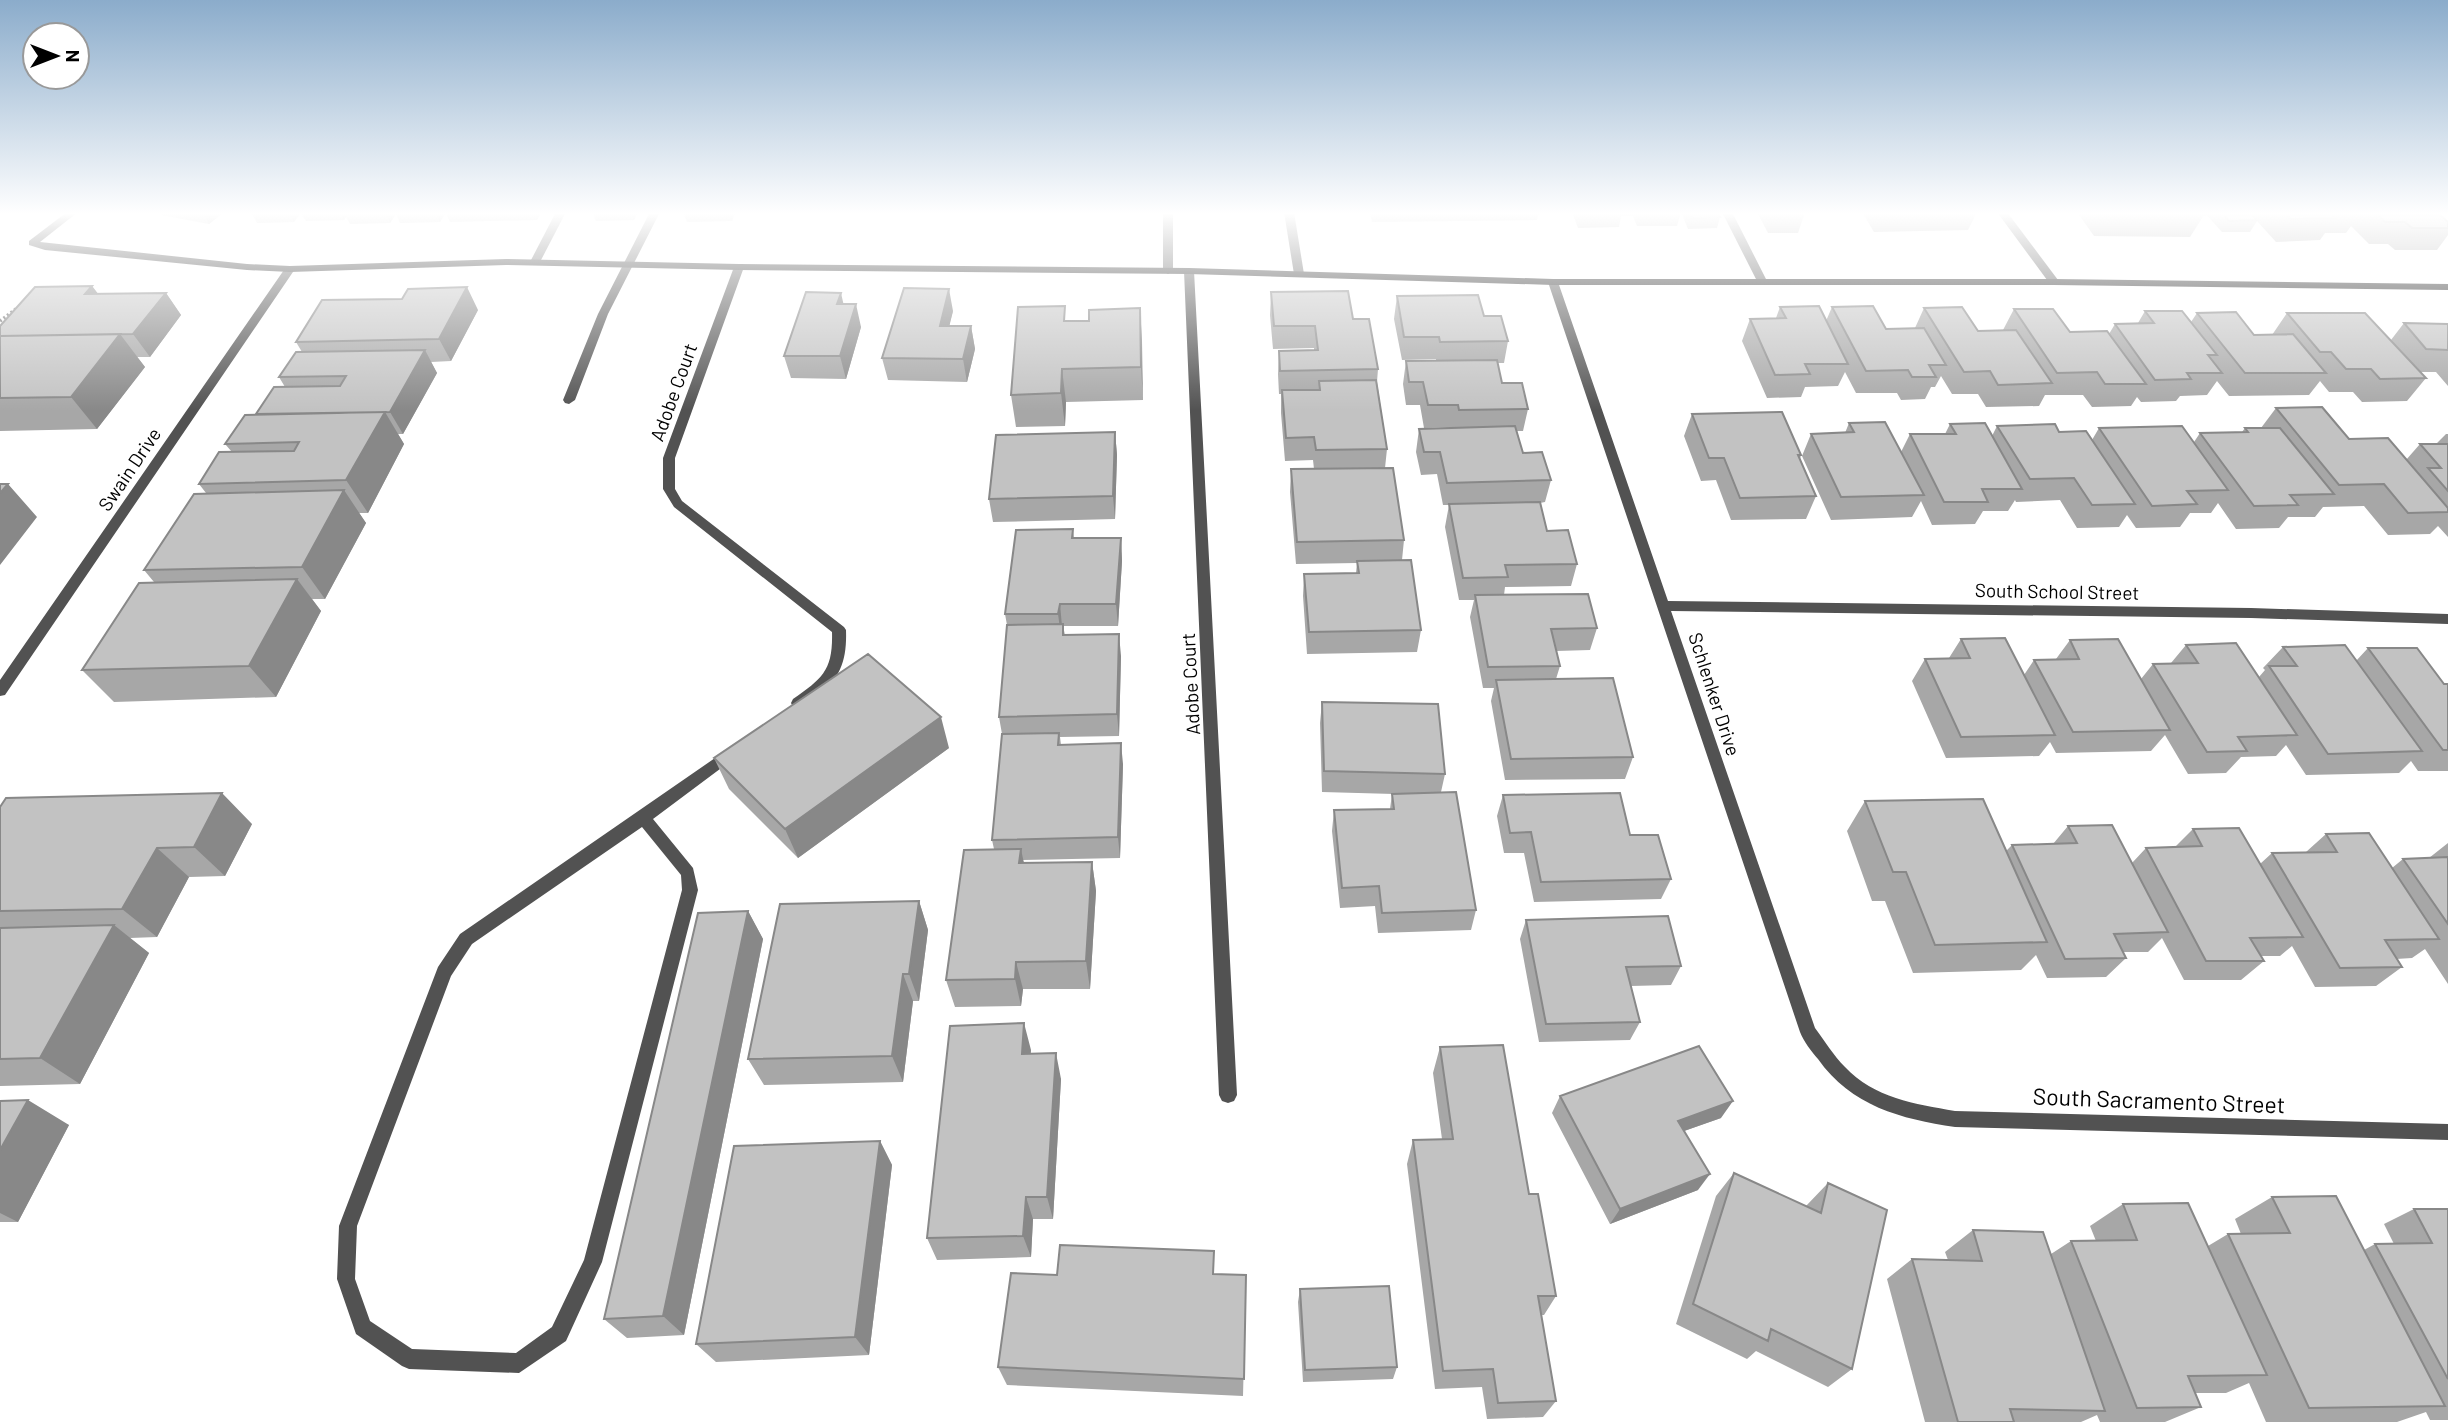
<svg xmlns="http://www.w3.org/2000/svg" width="2448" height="1422" font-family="Barlow,sans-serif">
  <rect width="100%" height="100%" fill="#fff"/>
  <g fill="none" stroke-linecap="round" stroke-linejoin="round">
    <path stroke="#747474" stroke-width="3.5" stroke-dasharray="2 2.5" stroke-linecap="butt" d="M0 321 16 309"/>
    <path fill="#525252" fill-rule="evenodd" d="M650 212H660L608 314 575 400 569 404 565 403 563 400 598 314Z
      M1163 212H1173V271L1168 274 1163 271Z
      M1284 212H1294L1304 274 1303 276H1295L1294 274Z"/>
    <path fill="#525252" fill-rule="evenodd" d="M556 212H566L540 262 535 265 531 264 530 262Z
      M1722 212H1732L1768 283 1767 285H1759L1758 283Z
      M1997 212H2007L2058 280V284H2050Z
      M739 264 744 267 675 458V489L682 501 844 627 846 630C847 659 841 678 818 696 811 701 805 706 798 708L793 707 791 703 793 699C823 678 833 670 832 632L674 507 663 489V458L734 267Z
      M290 266 295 269 5 695 0 696V680L286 267Z
      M1189 268 1194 271 1237 1095 1234 1101 1228 1103 1222 1101 1219 1095 1184 271Z
      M1553 279 1558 282 1668 601 2251 608 2448 614V624L2251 618 1671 611 1815 1028C1825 1041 1833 1055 1845 1067 1874 1098 1915 1104 1955 1111L2448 1124V1140L1955 1127C1901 1119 1851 1106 1818 1059 1811 1051 1804 1042 1800 1032L1548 282Z
      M731 747 736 749 738 753 736 757 653 819 693 868 698 890 602 1262 566 1341 519 1373 409 1369 402 1366 356 1334 337 1279 339 1226 438 967 460 934ZM642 827 681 875 682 890 584 1260 552 1327 516 1353 412 1349 370 1321 355 1279 357 1226 451 976 472 944Z"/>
    <path fill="#1f1f1f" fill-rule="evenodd" d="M67 212H78L40 242 247 264 290 266 506 259 739 264 1189 268 1553 279H2054L2448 284V290L2054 285H1553L1189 274 739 270 506 265 290 272 247 270 45 250 29 245V241Z"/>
  </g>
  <path fill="#a7a7a7" d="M159 212H224L209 224 161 215Z
    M251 212H541L537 220 450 222 446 213 440 222 400 223 396 214 390 223 350 224 346 217 344 220 306 221 301 213 294 222 257 223Z
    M592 212H638L634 220 596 221Z
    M683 212H735L732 221 687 222Z
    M749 212H811V214H750Z
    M871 212H920L919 213Z
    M1370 212H1539L1537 220 1372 222Z
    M1572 212H1717L1720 217 1717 228 1688 229 1681 212 1677 226H1637L1633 216H1621L1619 227 1578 228Z
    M1757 212H1805L1798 233H1768Z
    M1862 212H1977L1968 230 1874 232Z
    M2077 212H2202L2204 215 2190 237 2094 236Z
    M2204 212H2437L2448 222V235L2437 250H2395L2388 244H2369L2351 226 2346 233H2325L2320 240 2276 242 2257 221 2250 232H2222Z
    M92 286 98 294 166 293 181 315 150 357H137L145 367 97 429 0 431V326Z
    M1271 292 1353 319 1378 369 1377 382 1387 449 1385 468 1404 540 1402 560 1421 630 1417 652 1307 654 1303 596 1304 574 1356 573 1357 563 1296 564 1290 492 1291 469H1314L1313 460 1285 461 1281 413V394H1279L1278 374 1279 351 1314 350V348L1273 349 1270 315Z
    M1397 296 1484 316 1508 341 1504 363H1497L1502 383 1528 409 1523 431H1517L1523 453 1551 480 1545 502 1540 503 1547 531 1577 564 1571 586 1505 587 1504 595 1597 628 1590 650 1556 651 1560 666 1556 679 1633 757 1625 779 1505 780 1491 701 1494 688H1483L1470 617 1474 600H1459L1445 527 1449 505H1443L1437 474 1421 475 1416 452 1419 429 1454 427 1424 428 1420 405H1406L1403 384 1406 361H1436V359L1402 360 1394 319Z
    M844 304 861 327 846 379 791 378 784 356Z
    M1780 307 1826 321 1832 307 1886 329 1915 328 1924 308 1978 331 2003 330 2014 309 2070 332 2109 334 2115 324 2138 323 2145 311 2191 322 2197 313 2254 335H2272L2287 313 2391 340 2404 323 2448 324V386L2436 372H2420L2426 378 2407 401 2362 402 2353 392H2329L2320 381 2309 395 2229 396 2217 381 2207 395 2180 396 2176 401 2141 402 2137 397 2131 406 2092 407 2083 395H2045L2039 406 1986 407 1978 394H1952L1941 376 1935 387H1931L1925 399 1901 400 1897 393H1856L1845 372 1838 386 1805 387 1801 397 1767 398 1742 341 1750 319 1776 318Z
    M1140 308 1143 400 1066 402 1065 426 1016 427 1011 395 1066 321H1089Z
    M478 310 451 361 431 362 437 373 403 434H398L404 444 368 513H359L366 523 325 599H312L321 611 276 697 114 702 82 670 154 582 144 570 206 493 199 484 232 452 225 444 285 387 279 377 302 352 296 342Z
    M953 311 949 326H971L975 349 967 382 888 380 882 358Z
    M2276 408 2349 439 2406 460 2420 444H2436L2446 434H2448V537L2438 526 2430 534 2388 535 2364 506 2323 507 2315 517H2288L2279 528 2236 529 2218 503 2211 513H2190L2180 527 2136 528 2127 515 2119 527 2077 528 2060 500 2016 502 2015 500 2008 511H1983L1975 524 1932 525 1921 501 1912 517 1831 520 1802 456 1811 434 1845 433 1849 423 1901 452 1910 434H1945L1950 424 1992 436 1997 426 2059 432 2092 440 2099 428 2194 442 2200 433 2242 432 2245 428H2261Z
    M1692 414 1801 455 1800 459 1816 496 1806 519 1731 520 1716 480 1701 481 1684 436Z
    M1115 432 1117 455 1115 519 993 522 989 499Z
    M1073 529 1074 538H1121L1122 561 1118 626H1063L1065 635 1121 656 1119 736 1060 737 1061 745 1123 764 1120 858 1023 860 1024 863 1092 862 1096 891 1090 989H1023L1021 1006 955 1007 946 980 994 849 992 840 1002 734 999 717 1007 625 1005 614Z
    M1961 639 2024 675 2034 660 2056 659 2070 640 2141 679 2153 664 2171 663 2186 645 2259 677 2265 670 2263 668 2283 647 2356 661 2368 648 2444 684H2448V771H2418L2411 761 2399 773 2306 775 2286 745 2276 756 2241 757 2226 773 2188 774 2165 735 2151 751 2056 753 2050 742 2039 756 1946 758 1912 681 1925 659 1949 658Z
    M1322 702 1445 774 1441 792 1476 910 1471 930 1378 933 1375 906 1340 908 1332 831 1334 810 1390 809 1392 794H1394L1322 792 1320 723Z
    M949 748 798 858 729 789 714 758Z
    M1503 795 1630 835 1671 879 1661 899 1534 902 1524 853H1504L1497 816Z
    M1865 801 2006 851 2012 845 2053 844 2068 826 2132 863 2146 848 2175 847 2193 829 2260 864 2272 853 2306 852 2326 834 2392 868 2403 859 2429 858 2448 843V984L2425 949 2412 958 2396 959 2402 967 2376 986 2315 987 2292 946 2280 956H2261L2264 961 2241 980H2184L2162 938 2148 952H2123L2126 958 2106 977 2047 978 2036 955 2021 970 1913 973 1885 901H1872L1847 831Z
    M0 807 252 824 225 876 189 877 157 937 130 938 149 953 80 1084 0 1086Z
    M919 901 928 930 919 1001H913L903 1082 764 1085 748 1059Z
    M748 911 763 939 684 1335 627 1338 604 1319Z
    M1526 920 1681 966 1671 985 1631 986 1640 1022 1630 1040 1539 1042 1520 939Z
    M1440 1047 1529 1194 1556 1296 1544 1315H1541L1556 1401 1543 1417 1487 1419 1482 1387 1435 1389 1407 1164 1413 1140 1442 1139 1433 1073Z
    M1031 1050 1030 1054 1061 1079 1053 1219H1033L1031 1257 937 1260 927 1238Z
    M1560 1096 1721 1118 1684 1131 1698 1190 1610 1224 1552 1113Z
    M0 1101 69 1125 18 1222H0Z
    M880 1141 892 1165 869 1355 716 1362 696 1344Z
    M1734 1173 1806 1206 1828 1183 1852 1369 1828 1387 1756 1351 1747 1359 1676 1324 1716 1196Z
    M2272 1197 2364 1250 2375 1244H2394L2384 1224 2414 1209H2448V1420H2430L2426 1412 2397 1422H2266L2249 1383 2226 1393H2195L2201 1407 2165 1422H2100L2097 1415 2081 1422H1925L1887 1279 1912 1259 1948 1260 1945 1252 1973 1230 2051 1254 2071 1241H2096L2090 1226 2123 1204 2208 1246 2228 1234H2241L2235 1219Z
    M1214 1274 1246 1275 1243 1396 1007 1385 998 1367 1057 1275Z
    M1300 1289 1397 1367 1393 1379 1303 1382 1298 1302Z"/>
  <path fill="#888" d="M202 212H224L209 224Z
    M288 212H299L300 213 294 222Z
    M339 212H344L346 217 344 220Z
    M385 212H395L396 214 390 223Z
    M435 212H445L440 222Z
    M534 212H541L537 220Z
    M631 212H638L634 220Z
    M729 212H735L732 221Z
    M92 286 109 308 85 294Z
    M467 287 478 310 451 361 439 339Z
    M949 289 953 311 944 348 940 326Z
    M166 293 181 315 150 357 133 334Z
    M841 293 846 315 837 304Z
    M856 304 861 327 846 379 840 356Z
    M1140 308 1142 341 1143 400 1141 367Z
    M971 326 975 349 967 382 963 359Z
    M120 334 145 367 97 429 71 397Z
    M425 350 437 373 403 434 390 412Z
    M1062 369 1066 402 1065 426 1061 393Z
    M385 412 404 444 368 513 346 480Z
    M1115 432 1117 455 1115 519 1113 496Z
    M8 484 37 517 0 565V493Z
    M344 490 366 523 325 599 302 567Z
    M1121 538 1122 561 1118 626 1116 604Z
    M297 579 321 611 276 697 249 666Z
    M1060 604 1062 626 1061 636 1058 614Z
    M1119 634 1121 656 1119 736 1117 714Z
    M941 717 949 748 798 858 785 829Z
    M1121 743 1123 764 1120 858 1118 837Z
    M222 793 252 824 225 876 194 847Z
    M157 848 189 877 157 937 122 909Z
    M1021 849 1027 878 1019 863Z
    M1092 862 1096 891 1090 989 1086 961Z
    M919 901 928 930 919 1001 909 974Z
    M748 911 763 939 684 1335 663 1316Z
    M114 925 149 953 80 1084 40 1058Z
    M1016 962 1023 989 1021 1006 1015 979Z
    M903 974 913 1001 903 1082 892 1056Z
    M1024 1023 1031 1050 1029 1079 1022 1054Z
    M1056 1053 1061 1079 1053 1219 1047 1197Z
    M28 1100 69 1125 18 1222 0 1213V1150Z
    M1733 1101 1721 1118 1667 1137 1678 1121Z
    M880 1141 892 1165 869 1355 855 1337Z
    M1710 1174 1698 1190 1610 1224 1620 1209Z
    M1026 1197 1033 1219 1031 1257 1023 1236Z"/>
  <path fill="#c2c2c2" stroke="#888" stroke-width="2" d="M1689 212H1717L1720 217 1692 218Z
    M2105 212H2202L2204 215 2106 214Z
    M2221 212H2250L2257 220 2229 221Z
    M2284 212H2328L2335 218 2291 219Z
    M2375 212H2437L2448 222V228H2412L2405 222H2385Z
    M92 286 85 294 166 293 133 334 0 336V326L35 287Z
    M467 287 439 339 296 342 322 300 402 299 408 289Z
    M904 288 949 289 940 326H971L963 359 882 358Z
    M1348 291 1353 319H1369L1378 369 1280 371 1279 351 1318 350 1315 326H1274L1271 292Z
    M806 292 841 293 837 304H856L840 356H784Z
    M1478 295 1484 316H1501L1508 341 1440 342 1439 337H1404L1397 296Z
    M1065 306 1064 321H1089V310L1140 308 1141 367 1062 369 1061 393 1011 395 1018 307Z
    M1819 306 1848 364H1805L1810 374 1775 375 1750 319 1786 318 1780 307Z
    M1873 306 1886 329 1924 328 1946 365H1929L1936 377H1912L1908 370 1866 371 1832 307Z
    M1962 307 1978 331 2016 330 2052 383 1998 385 1990 371 1964 372 1924 308Z
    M2014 309H2053L2070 332 2107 331 2146 384H2105L2097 372 2057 373Z
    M2145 311H2182L2217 355H2208L2222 373H2187L2191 379 2155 380 2115 324 2154 323Z
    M2236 312 2254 335 2293 334 2326 373H2245L2197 313Z
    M2287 313H2365L2426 378 2380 379 2371 369H2346L2331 352H2320Z
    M2404 323 2448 324V350L2426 349Z
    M120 334 71 397 0 398V336Z
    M425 350 390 412 256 414 274 387 340 386 346 376 279 377 296 352Z
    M1497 360 1502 383H1522L1528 409 1459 410 1458 405H1428L1423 382H1409L1406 361Z
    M1376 380 1387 449 1316 450 1314 437 1286 438 1282 390H1320L1319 381Z
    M2322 407 2349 439 2388 438 2448 508V512L2408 513 2384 484 2339 485 2276 408Z
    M385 412 346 480 199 484 219 452 294 451 299 442 225 444 245 415Z
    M1782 412 1801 455H1798L1816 496 1740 498 1724 458H1709L1692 414Z
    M1885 422 1924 495 1841 497 1811 434 1854 432 1849 423Z
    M1985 423 2022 489H1982L1988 502H1944L1910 434H1956L1950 424Z
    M2055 424 2059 432 2086 431 2135 504 2092 505 2074 478 2030 479 1997 426Z
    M1515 426 1523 453 1542 452 1551 480 1447 483 1440 452H1424L1419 429Z
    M2182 426 2228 490 2187 491 2197 504 2152 506 2099 428Z
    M2245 428H2280L2334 494 2290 495 2298 505 2254 506 2200 433 2248 432Z
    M1115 432 1113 496 989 499 996 435Z
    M2420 444H2448V491L2428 468H2441Z
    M1393 468 1404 540 1297 542 1291 469Z
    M0 484H8L0 493Z
    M344 490 302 567 144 570 194 494Z
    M1540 502 1547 531 1568 530 1577 564 1505 565 1508 577 1463 578 1449 504Z
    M1073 529 1072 538H1121L1116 604H1060L1058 614H1005L1016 530Z
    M1411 560 1421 630 1309 632 1304 574 1359 573 1357 561Z
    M297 579 249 666 82 670 139 583Z
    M1588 594 1597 628 1551 629 1560 666 1488 667 1475 595Z
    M1063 624V635L1119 634 1117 714 999 717 1007 625Z
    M2005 638 2055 735 1961 737 1925 659 1970 658 1961 639Z
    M2118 639 2170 730 2073 732 2034 660 2079 659 2070 640Z
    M2236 643 2297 735 2238 737 2247 751 2207 752 2153 664 2198 663 2186 645Z
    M2345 645 2422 751 2328 754 2269 666H2297L2283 647Z
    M2368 648H2417L2444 684H2448V750H2443Z
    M868 654 941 717 785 829 714 758Z
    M1613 678 1633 757 1511 759 1496 680Z
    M1322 702 1438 704 1445 774 1324 771Z
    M1059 733 1058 745 1121 743 1118 837 992 840 1002 734Z
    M1456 792 1476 910 1382 913 1379 886 1342 888 1334 810 1394 809 1392 794Z
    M222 793 194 847 157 848 122 909 0 911V807L6 798Z
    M1620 793 1630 835H1658L1671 879 1541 882 1531 832 1510 833 1503 795Z
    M1983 799 2047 942 1935 945 1906 872H1893L1865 801Z
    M2112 825 2168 932 2114 934 2126 958 2065 959 2012 845 2077 843 2068 826Z
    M2239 828 2303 937 2250 938 2264 961H2206L2146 848 2202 846 2193 829Z
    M2369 833 2439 939 2385 940 2402 967 2340 968 2272 853 2337 852 2326 834Z
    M1021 849 1019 863 1092 862 1086 961 1016 962 1015 979 946 980 964 850Z
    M2448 857V924L2403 859Z
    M919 901 909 974H903L892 1056 748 1059 780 904Z
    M748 911 663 1316 604 1319 698 913Z
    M1668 916 1681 966 1626 967 1640 1022 1546 1024 1526 920Z
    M114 925 40 1058 0 1059V928Z
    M1024 1023 1022 1054 1056 1053 1047 1197H1026L1023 1236 927 1238 950 1026Z
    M1503 1045 1529 1194H1538L1556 1296H1538L1556 1401 1498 1403 1493 1369 1443 1371 1413 1140 1453 1139 1440 1047Z
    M1699 1046 1733 1101 1678 1121 1710 1174 1620 1209 1560 1096Z
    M28 1100 0 1150V1101Z
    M880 1141 855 1337 696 1344 734 1146Z
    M1734 1173 1821 1213 1828 1183 1887 1210 1852 1369 1771 1329 1768 1341 1693 1304Z
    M2336 1196 2445 1406 2309 1408 2228 1234 2290 1233 2272 1197Z
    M2188 1203 2267 1375 2188 1376 2201 1407 2137 1408 2071 1241 2137 1240 2123 1204Z
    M2414 1209H2448V1379L2375 1244 2432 1243Z
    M1973 1230 2043 1232 2105 1411 2010 1409 2014 1422H1958L1912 1259 1982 1261Z
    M1060 1245 1214 1251 1213 1274 1246 1275 1244 1379 998 1367 1011 1273 1057 1275Z
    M1389 1286 1397 1367 1305 1370 1300 1289Z"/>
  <linearGradient id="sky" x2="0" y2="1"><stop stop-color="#8baccb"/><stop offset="0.52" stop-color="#fff"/><stop offset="1" stop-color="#fff" stop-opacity="0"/></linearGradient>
  <rect width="2448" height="411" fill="url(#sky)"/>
  <g text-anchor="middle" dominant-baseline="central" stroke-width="5" stroke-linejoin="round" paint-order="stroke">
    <g font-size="19" fill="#000" stroke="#fff">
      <text transform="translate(673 392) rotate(-70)">Adobe Court</text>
      <text transform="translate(129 469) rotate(-56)">Swain Drive</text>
      <text transform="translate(2057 591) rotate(1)">South School Street</text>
      <text transform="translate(1190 684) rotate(-93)">Adobe Court</text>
      <text transform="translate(1715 694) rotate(72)">Schlenker Drive</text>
    </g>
    <g font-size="23" fill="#000" stroke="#fff">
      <text transform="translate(2159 1100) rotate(2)">South Sacramento Street</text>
    </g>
  </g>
  <g transform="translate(56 56) rotate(90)"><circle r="33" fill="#ffffff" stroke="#999999" stroke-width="2"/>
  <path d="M0-5L12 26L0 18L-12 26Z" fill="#000000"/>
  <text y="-10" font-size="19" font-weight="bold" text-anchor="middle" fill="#000000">N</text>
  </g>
</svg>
